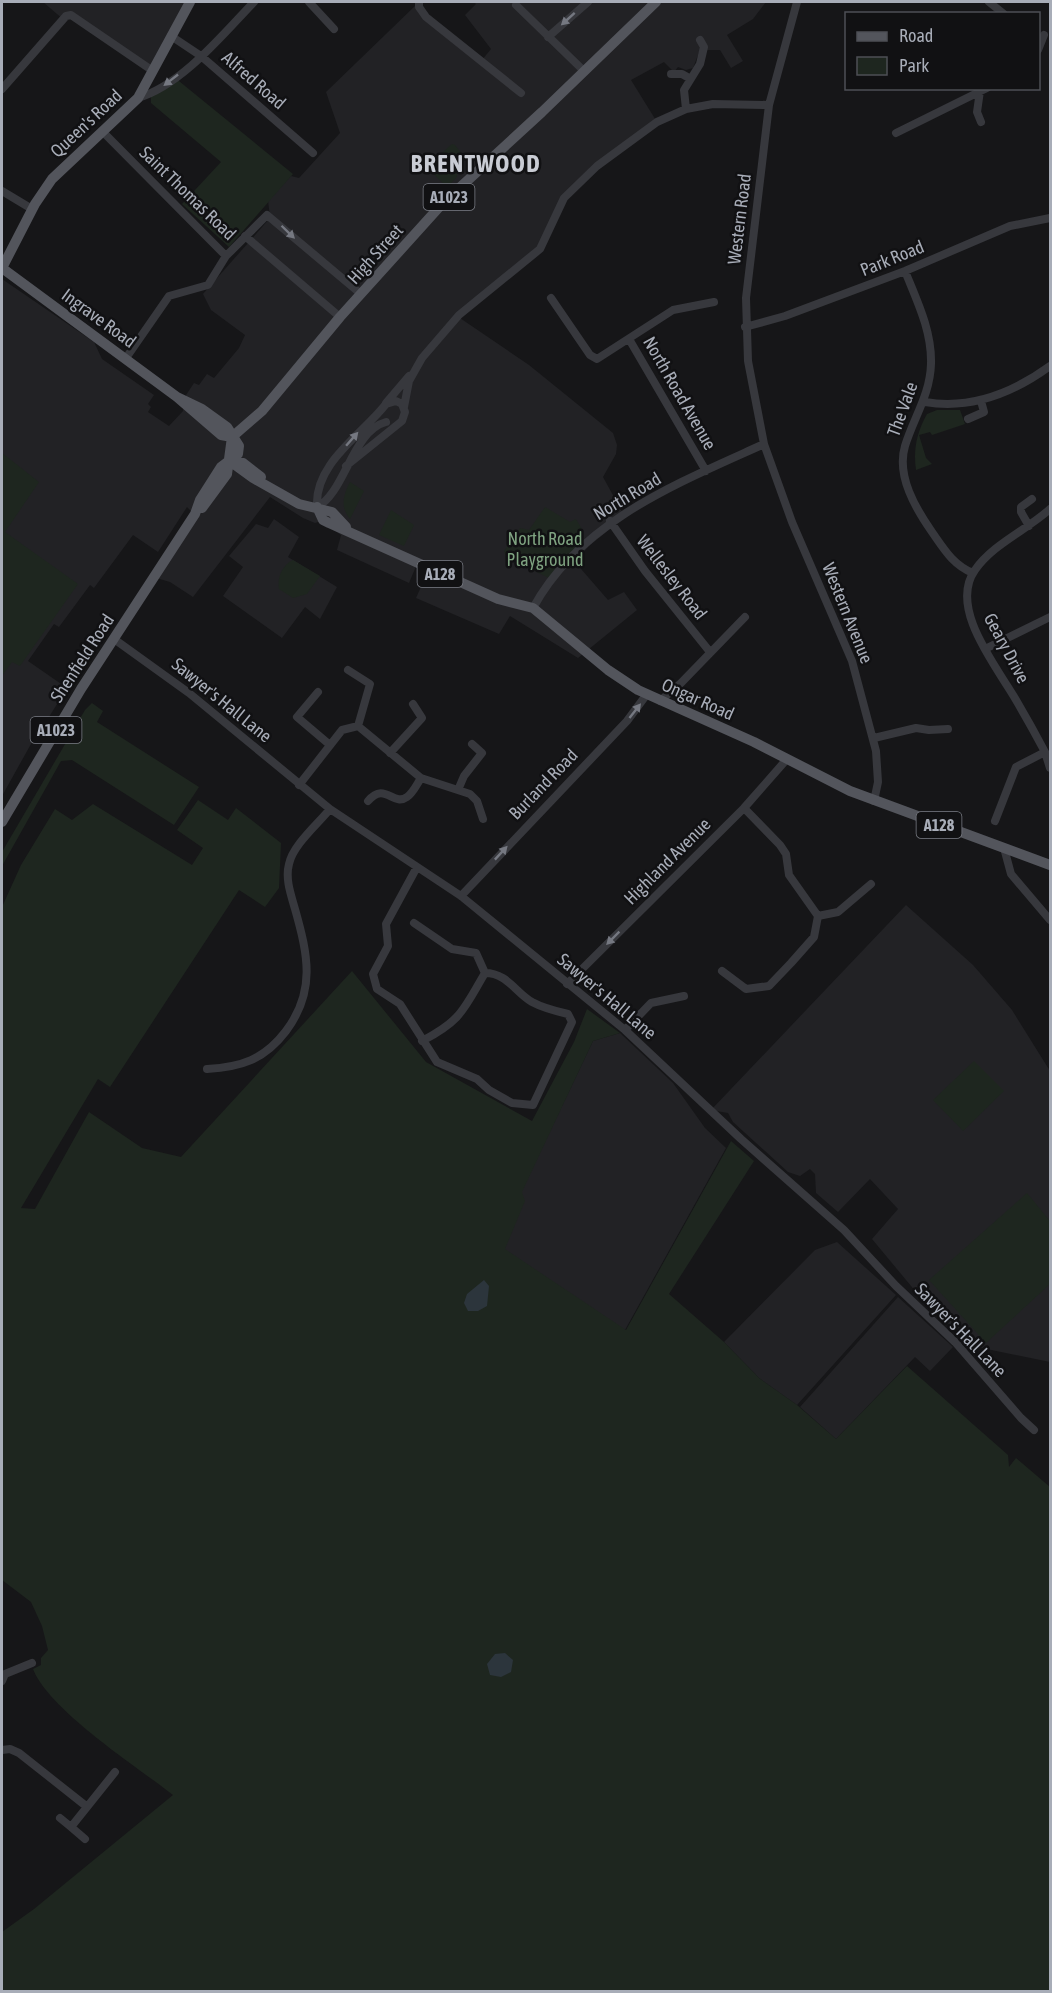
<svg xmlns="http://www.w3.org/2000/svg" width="1052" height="1993" font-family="'Asap Condensed',sans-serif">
  <rect width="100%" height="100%" fill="#161618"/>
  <path fill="#222225" d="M43 2H191L153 71 71 15 64 20Z
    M474 2H766L753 19 727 35 743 61 731 68 720 50H700L693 68 686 70 678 67 674 72 664 62 631 80 657 122 618 150 566 198 546 240 457 316 529 365 613 433 617 445 616 454 603 477 625 517 589 546 575 562 608 600 624 592 637 610 578 658 510 616 499 634 416 598 429 569 417 564 409 583 337 550 341 535 321 521 315 523 303 518 270 497 193 597 170 582 153 577 194 514 187 507 158 552 133 535 94 588 90 585 59 627 54 624 28 661 67 688 44 725 41 726 2 796V279L94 342 102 359 154 395 148 404 151 407 148 412 169 426 183 411 186 395 194 383 199 385 207 374 214 378 239 348 245 335 211 310 203 294 270 218 268 200 291 176 299 178 340 133 326 92 417 4 447 33 482 60 491 49 465 15 476 4Z
    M274 519 299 537 288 557 337 587 320 619 305 607 282 638 223 596 243 567 229 556 256 524 268 528Z
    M906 905 973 965 1012 1010 1050 1071V1362L972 1346 921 1298 872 1239 898 1209 870 1179 838 1212 816 1193 815 1174 810 1169 800 1176 788 1172 733 1122 728 1113 711 1110Z
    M620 1033 673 1083 705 1128 726 1148 620 1339 490 1257 593 1041Z
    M837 1242 896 1295 797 1405 759 1378 724 1342 815 1250Z
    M898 1297 953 1347 930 1371 915 1357 836 1439 800 1407Z"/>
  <path fill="#1e261f" d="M174 77 293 174 229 247 182 204 221 162 151 103V94Z
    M452 144 455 145 470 164 464 157 456 165 457 177 447 187 426 167Z
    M937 410H960L965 424 932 435 930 432 919 435 926 458 932 464 916 470C913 449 917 432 927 414Z
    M2 453 39 482 5 532 78 584 20 666 12 662 2 676Z
    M350 482 364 491 350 519C340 507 343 495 350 482Z
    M545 507 570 522 576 519 583 531V543L551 579 506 557 504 551 520 528 529 530Z
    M391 510 414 525 404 546 379 535Z
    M293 560 320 576 307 594 293 598 279 589C277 578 282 565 293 560Z
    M92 703 103 711 97 722 199 787 174 825 72 760 61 761 2 866V852L85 710Z
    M198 800 228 820 236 808 281 843 279 888 265 907 239 890 110 1087 98 1079 21 1208 35 1209 89 1112 142 1148 181 1157 352 971 426 1062 532 1121 574 1042 587 1009 620 1033 593 1041 522 1192 525 1201 505 1249 626 1330 731 1141 754 1161 669 1294 724 1342 759 1378 797 1405 836 1439 907 1366 1008 1455 1009 1467 1016 1458 1050 1487V1991H2V1932L34 1909 173 1795C136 1766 49 1710 33 1669L41 1665V1658L48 1650 42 1626 31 1602 2 1580V907L21 865 55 809 72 820 93 804 192 865 203 848 177 830Z
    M974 1061 1004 1091 963 1131 933 1100Z
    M1027 1193 1050 1221V1284L986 1343 929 1280Z"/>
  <path fill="#2c353c" d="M484 1280 489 1286 487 1306 478 1311H468L464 1303 467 1294Z
    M505 1653 513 1660 511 1672 501 1677 490 1675 487 1664 495 1654Z"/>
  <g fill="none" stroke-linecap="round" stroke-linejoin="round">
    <path stroke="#37383d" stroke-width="8" d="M309 2 334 29
      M419 2V7L426 17 521 93
      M797 2 769 105 746 298 748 361 764 444 792 522 852 661 876 751 878 782 874 801
      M989 2 1004 14
      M516 5 584 71
      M171 36 201 56 313 153
      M548 37 588 2
      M1038 50 1044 35
      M671 74H682L689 78
      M2 89 66 16 71 15 153 71
      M980 91 977 112 981 122
      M138 98C182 85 223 34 254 2
      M686 109 684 90 700 64 704 47 700 40
      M102 131 226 256
      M896 133 987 88
      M2 191 32 209
      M245 236 340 317
      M905 271C917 301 932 331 931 364 930 395 914 417 905 446 896 476 916 509 932 532 944 549 953 565 973 573
      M551 298 590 355 597 359 673 310 714 302
      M745 327 785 316 905 271 1010 226 1050 218
      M629 339 706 471
      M126 358 169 296 208 285 226 256 267 215 361 294
      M925 402C972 410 1013 393 1050 366
      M386 403 409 376
      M404 407 409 381 422 358 459 315 540 249 564 198 597 166 657 122 686 109 713 104 769 105
      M968 419 984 412 981 401
      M346 466 402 421 405 412 402 404 396 401 386 404C363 434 314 463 317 507 345 493 352 431 386 422
      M1050 509C1027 530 993 544 975 570 948 608 997 667 1016 700 1026 717 1036 735 1045 752L1050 768
      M610 521 645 571 710 652
      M1029 526 1021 512V507L1032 499
      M533 608C580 521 678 483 764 444
      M114 639 189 693 330 809 461 896 625 1030 741 1139 844 1230 896 1286 955 1342 1021 1418 1034 1430
      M985 649 1050 617
      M348 670 370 684 358 726
      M318 692 297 717 330 745
      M660 701 681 683 745 617
      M874 738 916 728 929 730 948 729
      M390 753 422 718 413 704
      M299 785 342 730 358 726 421 778 470 794 477 801 483 819
      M458 790 464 776 482 753 472 744
      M368 801C385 781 393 807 407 797 413 793 417 784 421 778
      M744 808 780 845 786 854 789 875 818 916 838 912 871 884
      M995 821 1016 767 1045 752
      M1004 848 1011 874 1050 920
      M461 896 627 721 647 694
      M414 923 452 949 476 953 485 973C507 973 515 992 532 1002 543 1008 555 1011 568 1014L572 1022 533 1105 512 1103 489 1090 477 1079 437 1062 400 1004 377 989 373 974 388 946 386 924 417 867
      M722 971 746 989 769 986 791 963 814 937 818 916
      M567 984 744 808 787 759
      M625 1030 651 1003 684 996
      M422 1041C462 1020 463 1010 485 973
      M207 1069C241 1067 264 1060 286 1031 316 991 308 955 295 909 291 895 285 879 289 864 293 845 317 825 330 809
      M2 1681 5 1674 32 1663
      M2 1750 10 1749 19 1753 86 1806
      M60 1818 71 1827
      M85 1839 71 1827 115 1772"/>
    <path stroke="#53555c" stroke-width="10" d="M2 268 35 204 52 179 138 98 190 2
      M2 268 177 397 221 435 232 437
      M232 437 262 411 340 317 442 204 542 112 656 2
      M231 462 253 478 299 504 332 512 346 527
      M231 462 243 463 261 477
      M317 507 323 520 329 523 498 599 533 608 608 670 638 690 754 742 850 791 1050 865
      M202 508 227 474 232 437
      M2 822 81 689 195 514 200 500 221 467 238 454 239 446 227 427 202 409 177 397"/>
  </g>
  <defs><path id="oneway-solid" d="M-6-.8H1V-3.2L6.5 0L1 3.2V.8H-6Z" transform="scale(1.5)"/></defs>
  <g fill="#757881">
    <use href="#oneway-solid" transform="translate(568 19) rotate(138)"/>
    <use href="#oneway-solid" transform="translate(171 80) rotate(142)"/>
    <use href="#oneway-solid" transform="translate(288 232) rotate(44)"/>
    <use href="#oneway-solid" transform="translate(352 439) rotate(-49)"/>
    <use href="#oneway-solid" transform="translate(635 711) rotate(-52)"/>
    <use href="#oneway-solid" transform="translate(501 853) rotate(-47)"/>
    <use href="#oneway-solid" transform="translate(613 938) rotate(135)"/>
  </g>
  <g text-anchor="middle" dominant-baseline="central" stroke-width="5" stroke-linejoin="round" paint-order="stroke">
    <g fill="#111113" stroke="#7b7e86" stroke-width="1.5">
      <rect x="423.5" y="184" width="51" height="26" rx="4.5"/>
      <rect x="417.5" y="561" width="45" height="26" rx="4.5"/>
      <rect x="30.5" y="717" width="51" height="26" rx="4.5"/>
      <rect x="916.5" y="812" width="45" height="26" rx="4.5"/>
    </g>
    <g font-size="16" font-weight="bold" fill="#a8adb8">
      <text x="449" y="197">A1023</text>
      <text x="440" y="574">A128</text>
      <text x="56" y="730">A1023</text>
      <text x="939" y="825">A128</text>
    </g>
    <g font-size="18" fill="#a8adb8" stroke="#111113">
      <text transform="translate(254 80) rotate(41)">Alfred Road</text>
      <text transform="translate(86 123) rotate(-43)">Queen's Road</text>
      <text transform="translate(188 193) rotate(44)">Saint Thomas Road</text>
      <text transform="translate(739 219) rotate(-83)">Western Road</text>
      <text transform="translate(375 254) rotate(-48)">High Street</text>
      <text transform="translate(892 258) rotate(-22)">Park Road</text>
      <text transform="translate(99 318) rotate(36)">Ingrave Road</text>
      <text transform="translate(680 393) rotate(60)">North Road Avenue</text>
      <text transform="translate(902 409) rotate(-70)">The Vale</text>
      <text transform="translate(627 496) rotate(-31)">North Road</text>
      <text transform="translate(672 577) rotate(52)">Wellesley Road</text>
      <text transform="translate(848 613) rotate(68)">Western Avenue</text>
      <text transform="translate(1007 648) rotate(62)">Geary Drive</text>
      <text transform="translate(82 658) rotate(-57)">Shenfield Road</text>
      <text transform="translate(698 699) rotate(24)">Ongar Road</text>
      <text transform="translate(222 700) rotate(39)">Sawyer's Hall Lane</text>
      <text transform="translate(543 784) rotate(-46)">Burland Road</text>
      <text transform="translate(667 861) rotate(-45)">Highland Avenue</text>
      <text transform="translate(607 996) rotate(40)">Sawyer's Hall Lane</text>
      <text transform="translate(961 1330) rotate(46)">Sawyer's Hall Lane</text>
    </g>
    <g font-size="18" fill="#7fa381" stroke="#111113">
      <text x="545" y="538">North Road<tspan x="545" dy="21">Playground</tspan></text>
    </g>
    <g font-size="24" font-weight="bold" letter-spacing="1.5" fill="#c9ccd4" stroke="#111113">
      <text x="476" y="163">BRENTWOOD</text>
    </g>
  </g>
  <rect width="1052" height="1993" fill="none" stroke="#a8adb8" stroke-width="6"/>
  <rect x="845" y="12" width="195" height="78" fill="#111113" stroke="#4d4f55" stroke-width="1.5"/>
  <rect x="857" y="32" width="30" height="9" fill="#53555c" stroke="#4d4f55" stroke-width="1.5"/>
  <text x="899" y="42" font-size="18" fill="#a8adb8">Road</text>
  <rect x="857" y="57" width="30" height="18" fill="#1e261f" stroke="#4d4f55" stroke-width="1.5"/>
  <text x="899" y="72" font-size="18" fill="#a8adb8">Park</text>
</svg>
